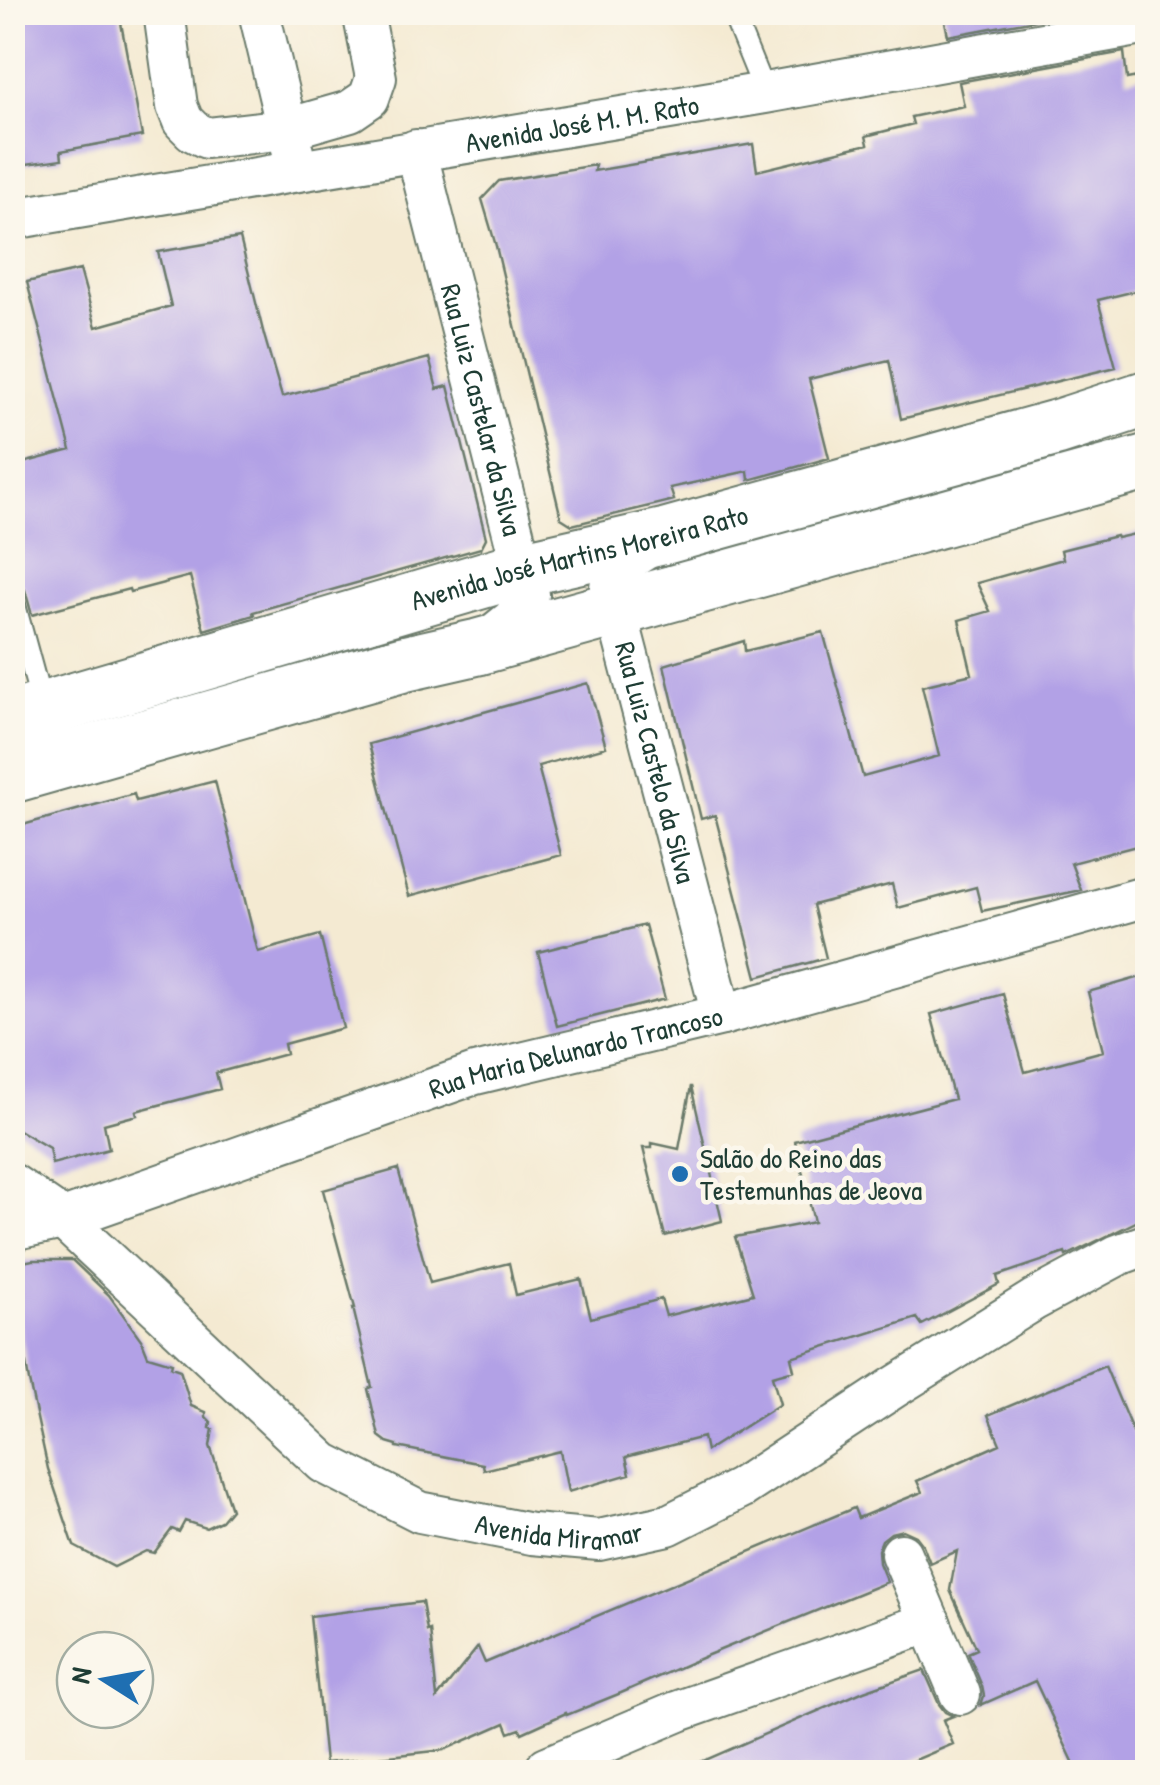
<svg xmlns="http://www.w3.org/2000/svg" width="1160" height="1785" font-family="'Patrick Hand',sans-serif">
  <rect width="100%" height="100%" fill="#fbf7ec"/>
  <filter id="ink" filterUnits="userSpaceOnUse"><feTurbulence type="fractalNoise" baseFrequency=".01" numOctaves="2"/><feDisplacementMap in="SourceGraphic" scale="20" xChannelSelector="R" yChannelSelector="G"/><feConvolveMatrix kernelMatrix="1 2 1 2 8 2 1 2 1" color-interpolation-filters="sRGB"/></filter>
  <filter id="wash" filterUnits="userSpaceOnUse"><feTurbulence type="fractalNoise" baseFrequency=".0048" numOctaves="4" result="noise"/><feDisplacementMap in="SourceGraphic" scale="40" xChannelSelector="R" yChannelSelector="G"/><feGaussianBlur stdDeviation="2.25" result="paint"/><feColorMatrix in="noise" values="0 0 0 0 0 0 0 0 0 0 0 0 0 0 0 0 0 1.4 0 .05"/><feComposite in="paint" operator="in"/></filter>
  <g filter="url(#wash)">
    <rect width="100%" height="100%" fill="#f4ead2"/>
    <g id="blocks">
      <path fill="#b2a1e6" d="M12 12H119L142 136 61 151 62 159 12 166Z
        M943 12H1078L948 36Z
        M1124 52 1127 79 1148 75V288L1098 300 1116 367 901 419 889 360 809 379 829 458 749 480 748 471 670 488 674 500 572 525 561 518 496 246 482 199 499 181 595 165 594 171 753 144 757 171 868 144 866 136 913 124 911 117 964 106 959 82Z
        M240 238 264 335 282 397 429 358 437 389 448 386 486 538 481 548 253 612 254 615 204 630 190 576 130 592 129 589 32 615 25 590 21 584 12 581V466L71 450 27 282 80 270 96 327 171 306 158 252Z
        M1148 531V843L1071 863 1081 890 982 911 976 887 898 908 892 884 813 905 826 958 757 977 715 815 701 819 664 665 744 641 745 651 823 632 863 777 939 756 922 686 972 674 959 620 990 611 977 583 1063 559 1061 550 1116 536 1117 538Z
        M588 683 606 747 538 766 561 855 409 896 369 744Z
        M215 781 258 952 320 935 343 1028 284 1044 286 1054 216 1073 220 1089 136 1111 137 1115 104 1124 109 1149 52 1164 49 1148 12 1126V828L134 794 136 801Z
        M645 925 665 999 557 1026 538 952Z
        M1148 975V1216L1066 1256 1065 1253 997 1276 999 1284 922 1325 917 1318 791 1357 794 1370 772 1376 780 1404 706 1451 703 1437 626 1457 630 1474 568 1492 560 1451 484 1470 483 1464 397 1447V1445L387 1442 379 1436 368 1389 372 1387 353 1308H355L323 1190 398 1169 430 1283 509 1263 516 1295 581 1279 591 1318 661 1299 666 1316 753 1294 735 1237 814 1222 795 1141 954 1099 931 1014 1003 994 1025 1072 1103 1051 1088 992Z
        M691 1086 722 1221 665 1236 643 1148H652V1143L679 1149Z
        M33 1260H72L109 1295 142 1341 148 1356 172 1363 171 1367 180 1370 191 1406 206 1412V1417L211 1422 210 1428 213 1429 210 1446 231 1509 221 1521 206 1528 185 1521 179 1532 172 1529 154 1553 146 1551 114 1567 74 1546 48 1469 29 1381 12 1283V1264Z
        M1105 1366 1148 1468V1772H1078L1035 1681 981 1705 984 1696 982 1686 968 1653 977 1649 950 1590 957 1551 930 1563 923 1545 916 1536 903 1530 891 1533 882 1540 878 1550 879 1563 887 1582 708 1655 621 1693 567 1715 566 1713 522 1733 520 1729 509 1733 505 1723 444 1750 325 1763 310 1616 422 1602 427 1631 430 1630 437 1698 478 1647 485 1663 854 1508 858 1518 922 1492 917 1481 1000 1444 988 1415Z
        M924 1670 939 1704 945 1712 953 1716 943 1720 953 1744 887 1772H678L864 1691Z"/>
    </g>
  </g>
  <g filter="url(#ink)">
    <use href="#blocks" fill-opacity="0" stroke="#6a7a6b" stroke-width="2.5"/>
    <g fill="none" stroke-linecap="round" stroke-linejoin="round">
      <defs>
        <path id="lane" d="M732 12 765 93
          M12 594 43 708"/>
        <g id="street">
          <path d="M164 12 177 106 183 121 193 131 207 138 287 129 293 152"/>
          <path d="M259 12 287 129 350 111 369 98 376 78 363 12"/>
          <path id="s1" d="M416 150 529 595 513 619 483 643"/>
          <path id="s2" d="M12 219 765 93 1148 24"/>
          <path id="s3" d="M658 541 622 564 610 587 722 1015"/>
          <path id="s4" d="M12 1184 63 1219 324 1463 420 1512 532 1534 599 1540 668 1525 741 1488 893 1388 1034 1300 1118 1255 1148 1244"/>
          <path id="s5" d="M12 1230 63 1219 475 1074 722 1015 1148 896"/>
          <path d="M901 1554 960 1694"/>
          <path d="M544 1772 547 1767 679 1711 930 1622"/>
        </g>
        <g id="secondary">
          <path id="s6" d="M12 719 521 569 666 536 1056 428 1148 398"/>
          <path d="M12 775 403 664 478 647 1148 462"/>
        </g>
      </defs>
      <use href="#lane" stroke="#6a7a6b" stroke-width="24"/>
      <use href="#street" stroke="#6a7a6b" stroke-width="44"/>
      <use href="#secondary" stroke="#6a7a6b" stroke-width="59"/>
      <use href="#lane" stroke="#fff" stroke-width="20"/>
      <use href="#street" stroke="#fff" stroke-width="40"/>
      <use href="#secondary" stroke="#fff" stroke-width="55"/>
    </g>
  </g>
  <circle fill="#1f6fb2" stroke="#fbf7ec" stroke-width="4" cx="680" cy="1174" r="10"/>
  <g text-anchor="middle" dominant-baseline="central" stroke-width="9" stroke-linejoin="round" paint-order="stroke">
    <g font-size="28" fill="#1f3d34" stroke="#fbf7ec">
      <text stroke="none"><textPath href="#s2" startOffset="578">Avenida José M. M. Rato</textPath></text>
      <text stroke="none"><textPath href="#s1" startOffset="268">Rua Luiz Castelar da Silva</textPath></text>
      <text stroke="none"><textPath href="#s6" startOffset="590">Avenida José Martins Moreira Rato</textPath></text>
      <text stroke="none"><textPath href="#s3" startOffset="250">Rua Luiz Castelo da Silva</textPath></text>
      <text stroke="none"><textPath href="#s5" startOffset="592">Rua Maria Delunardo Trancoso</textPath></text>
      <text stroke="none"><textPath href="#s4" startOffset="668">Avenida Miramar</textPath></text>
    </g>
    <g font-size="28" fill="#1f3d34" stroke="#fbf7ec" text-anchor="start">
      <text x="700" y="1158">Salão do Reino das<tspan x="700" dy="32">Testemunhas de Jeova</tspan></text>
    </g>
  </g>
  <rect width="1160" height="1785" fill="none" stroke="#fbf7ec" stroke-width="50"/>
  <g transform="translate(105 1680) rotate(281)"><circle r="48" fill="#fbf7ec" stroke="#a3ada2" stroke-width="2.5"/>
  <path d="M0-8L18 38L0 25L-18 38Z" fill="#1f6fb2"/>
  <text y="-15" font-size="28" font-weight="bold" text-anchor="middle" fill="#1f3d34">N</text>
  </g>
</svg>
